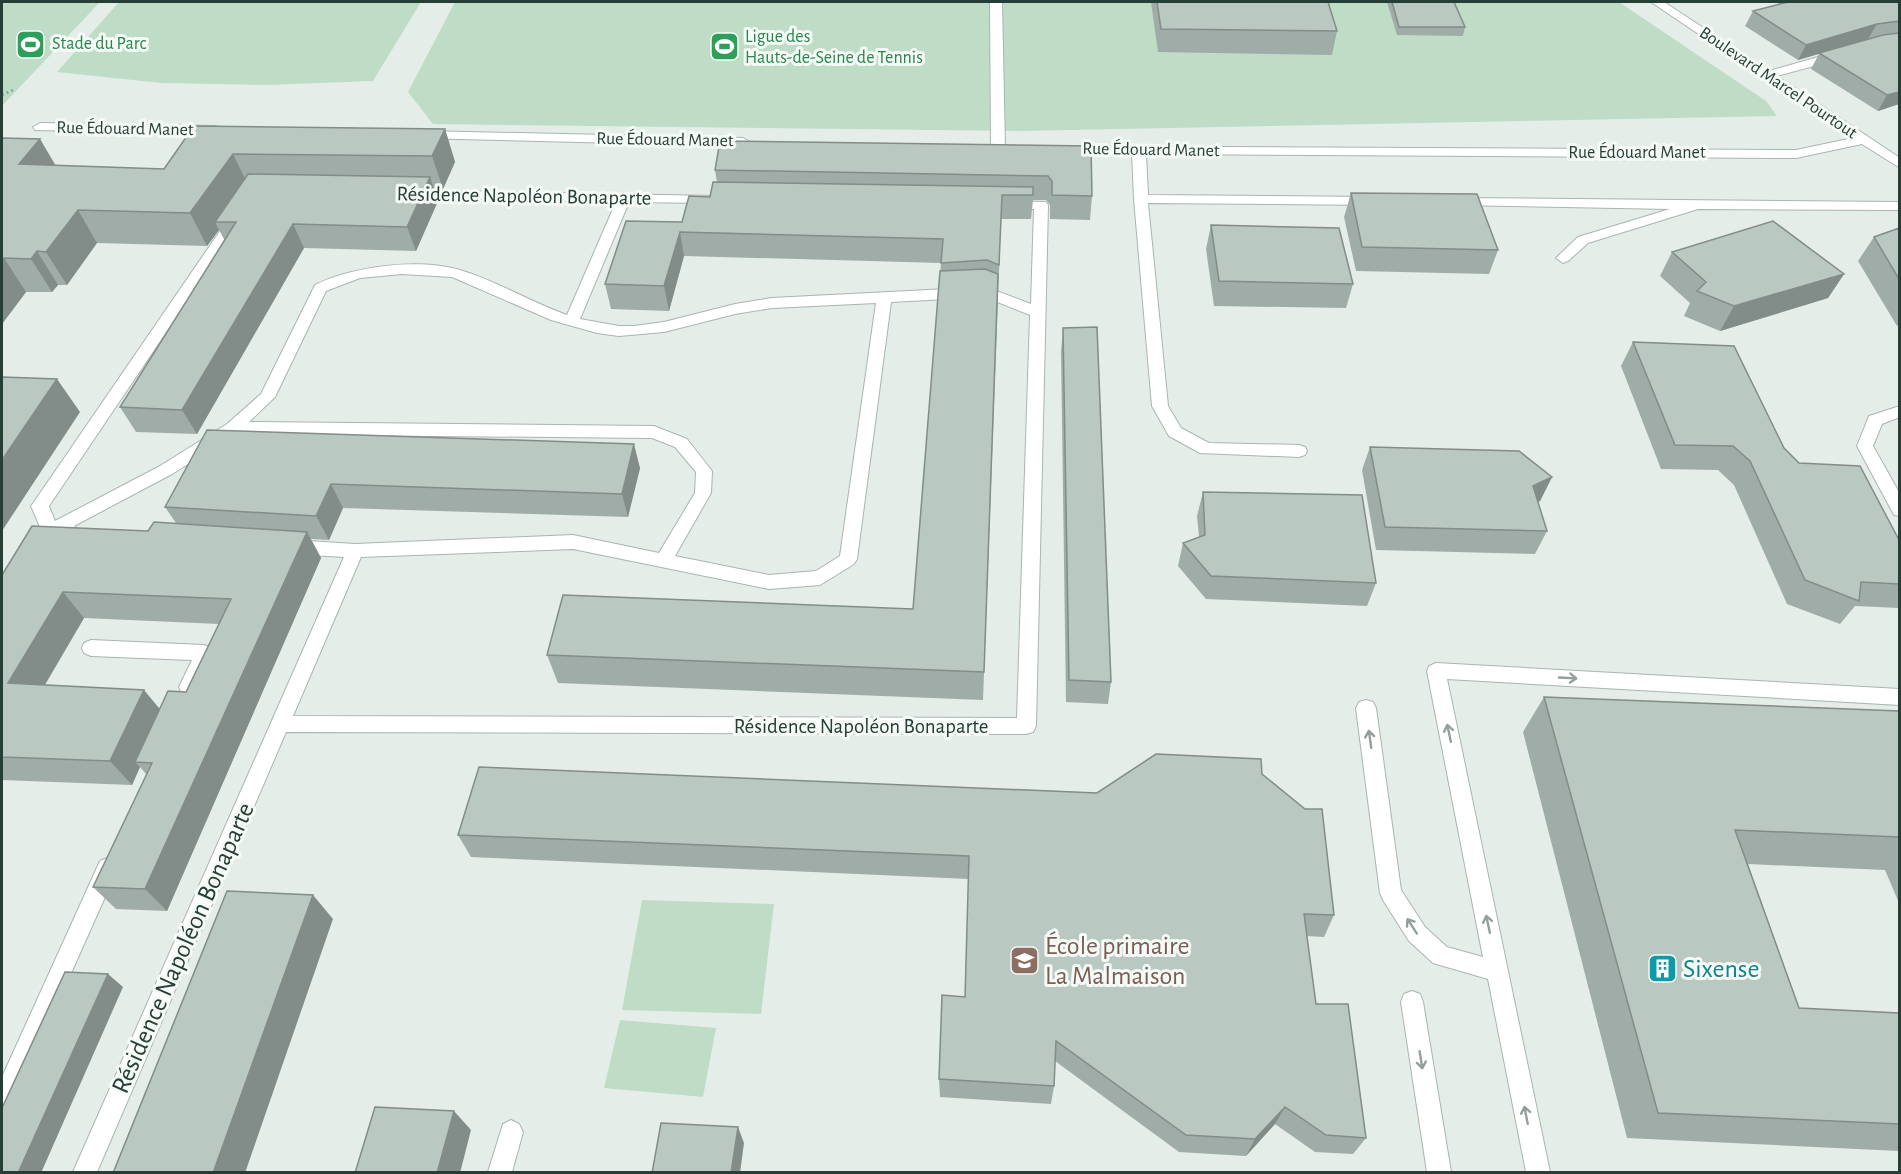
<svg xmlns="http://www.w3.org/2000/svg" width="1901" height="1174" font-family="'Alegreya Sans',sans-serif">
  <rect width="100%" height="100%" fill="#e5ede9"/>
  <path fill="#bfddc6" d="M2 2H100L2 106Z
    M119 2H421L373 81 266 85 161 83 57 72Z
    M455 2H1619L1766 101 1777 116 1020 131 433 124 408 92Z
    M642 900 774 904 761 1014 622 1010Z
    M620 1020 716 1028 703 1097 604 1088Z"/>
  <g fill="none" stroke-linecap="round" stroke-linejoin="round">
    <defs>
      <path id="minor" d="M990 2H1002L1005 148 998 152 991 148Z
        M1651 2H1664L1769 71 1839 51 1843 52V58L1777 76 1900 158V168L1862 144 1796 158 1146 154 1148 195 1373 197 1380 201 1373 205 1148 203 1168 406 1181 428 1209 443 1299 445 1305 447 1307 451 1305 455 1299 457 1200 453 1169 436 1152 406 1134 199 1132 153H1068L1061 149 1063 146 1796 150 1853 138Z
        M40 123 216 126 223 130 216 134 35 130 33 127Z
        M423 131 743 138 750 142 743 146 418 138 416 135 418 132Z
        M411 190 715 196 717 199 710 203 629 202 580 319 619 326H634L664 322 735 304 772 298 986 287 1031 304 1034 209H1008L1001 205 1008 201 1046 202 1048 205 1036 726 1033 732 1026 734 286 732 97 1172H73L344 557 293 554 287 552 284 547 287 542 293 540 355 544 573 535 659 553 695 493 696 472 675 447 652 438 236 434 172 474 74 526 80 532 77 537 71 539 44 536 31 506 34 502 231 215H241L243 218 49 506 55 521 160 466 227 424 261 394 315 285C353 266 419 258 460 270 497 281 530 302 567 315L616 202 406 197 404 194ZM402 274 452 277 551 320 597 333 619 336 664 332 735 314 772 308 876 303 840 556 816 571 769 575 675 556 711 493 712 471 687 439 654 426 249 422 275 397 326 291 360 278ZM985 297 1030 315 1017 718 293 716 361 557 573 549 769 589 820 585 854 564 857 559 891 302Z
        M1458 198 1900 202V210L1698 209 1588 243 1568 261 1563 263 1556 258 1578 237 1670 209 1453 205 1451 202Z
        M1900 406V417L1882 424 1873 446 1900 494V516L1894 515 1857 446 1869 416Z
        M91 640 204 645 211 648 213 653 196 693 189 695 182 693 179 687 192 660 91 656 84 653 82 648 84 643Z
        M1436 663 1900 689V705L1447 679 1550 1172H1526L1488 979 1433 963 1409 941 1383 900 1380 893 1356 708 1359 702 1366 700 1373 702 1376 708 1401 890 1425 927 1447 947 1483 957 1427 671 1429 666Z
        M107 858 114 861 118 868 10 1110 2 1114V1077L100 861Z
        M1412 991 1420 994 1423 1002 1451 1172H1427L1401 1002 1404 994Z
        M511 1120 519 1124 523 1132 512 1172H488L503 1124Z"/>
    </defs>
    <use href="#minor" stroke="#a8b5b0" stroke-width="2"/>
    <path stroke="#87afa0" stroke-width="3" stroke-dasharray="2 3" stroke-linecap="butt" d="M2 95 13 90"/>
    <use href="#minor" fill="#fff" fill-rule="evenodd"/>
  </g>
  <path fill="#a0aca7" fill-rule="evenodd" d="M1151 2H1328L1337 31 1332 55 1158 52Z
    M1387 2H1454L1465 27 1463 36 1397 35Z
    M1776 2H1899V104L1878 111 1811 69 1819 54 1798 60 1745 26 1753 11 1779 4Z
    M194 126 445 129 455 162 443 189H434L438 201 416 251 304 248 197 434 136 432 120 407 225 241 219 230 207 246 97 243 67 285H58L52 292H26L2 324V138L40 139 56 166 164 169Z
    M1091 146 1092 196 1090 220 1050 219V205L1046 200H1033L1031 219H1001L983 700 558 683 547 655 913 609 941 263 684 256 669 311 611 309 605 284 682 222 710 197 717 182 715 170Z
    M1351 193 1498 250 1489 274 1356 271 1344 217Z
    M1211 225 1353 284 1346 308 1214 306 1206 249Z
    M1899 228V325L1897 326 1858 261 1874 237Z
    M1672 252 1844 274 1828 298 1720 331 1684 316 1690 303 1660 276Z
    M1063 328 1111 682 1108 704 1066 702 1061 352Z
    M1633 342 1784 448 1799 463 1899 540V608L1855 606 1840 624 1787 604 1734 485 1718 470 1661 469 1621 366Z
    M207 430 640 468 628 517 343 508 329 540 311 539 321 558 167 911 116 909 93 887 147 775 140 767 132 785 2 780V575L176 523 165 507ZM84 618 219 624 186 692 160 709 45 685Z
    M1370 447 1552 477 1540 501 1538 502 1547 531 1535 554 1376 550 1362 470Z
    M1203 492 1376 583 1367 606 1206 599 1178 566 1183 543 1199 537 1197 516Z
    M1544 697 1899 711V903L1885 870 1748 864 1799 1008 1899 1013V1151L1627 1138 1523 732Z
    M1262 774 1334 915 1324 937 1307 936 1316 1004 1366 1138 1353 1154 1315 1152 1275 1124 1246 1156 1179 1152 1055 1061 1054 1086 1051 1104 940 1097 939 1079 965 997 969 879 471 857 458 835 1097 793Z"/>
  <path fill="#828c88" d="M1877 24 1868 39 1798 60 1806 45Z
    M1899 92V104L1878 111 1887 95Z
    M445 129 455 162 443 189 432 156Z
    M40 139 59 172 19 164Z
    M233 154 249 187 215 222 219 230 207 246 190 213Z
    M430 177 438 201 416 251 407 227Z
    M78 210 97 243 67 285 46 252Z
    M293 224 304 248 197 434 182 410Z
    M680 232 684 256 669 311 664 286Z
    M37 251 58 285 52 292 31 259Z
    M4 258 26 292 2 324V262Z
    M1844 274 1828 298 1720 331 1734 306Z
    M57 379 80 412 2 531V460Z
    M634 444 640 468 628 517 622 494Z
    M1552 477 1540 501 1522 510 1533 486Z
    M331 484 343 508 329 540 316 516Z
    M307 532 321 558 167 911 145 889Z
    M63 592 84 618 31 708 8 683Z
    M144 690 164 714 135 762 140 767 132 785 110 761Z
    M313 895 333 919 245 1173H213Z
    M108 974 123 987 41 1173H18Z
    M1285 1107 1275 1124 1246 1156 1255 1139Z
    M454 1111 471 1130 460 1173H437Z
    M738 1127 744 1143 740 1173H731Z"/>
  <path fill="#bac8c2" stroke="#828c88" stroke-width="1.5" d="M1157 2H1328L1337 31 1161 29Z
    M1392 2H1454L1465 27H1399Z
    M1788 2H1899V21L1877 24 1806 45 1753 11Z
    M1899 33V92L1887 95 1819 53 1883 35Z
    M194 126 445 129 432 156 233 154 190 213 78 210 46 252 37 251 31 259 4 258 2 262V138L40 139 19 164 164 169Z
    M720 141 1091 146 1092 196 1052 195V181L1048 176 715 170Z
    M248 174 430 177 407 227 293 224 182 410 120 407 236 222H215Z
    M713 182 1033 187V195H1002L999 265 987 260 941 263 943 239 680 232 664 286 605 284 626 221 682 222 689 196 710 197Z
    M1351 193 1477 194 1498 250 1362 247Z
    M1773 221 1844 274 1734 306 1697 291 1706 282 1672 252Z
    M1211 225 1339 228 1353 284 1219 281Z
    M1899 228V279L1874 237Z
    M985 269 998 274 984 672 547 655 563 595 913 609 940 271Z
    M1097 327 1111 682 1069 680 1063 328Z
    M1633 342 1734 346 1784 448 1799 463 1860 466 1899 540V584L1861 582 1859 601 1805 580 1750 461 1733 446 1675 445Z
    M2 377 57 379 2 460Z
    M207 430 634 444 622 494 331 484 316 516 165 507Z
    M1370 447 1519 451 1552 477 1533 486 1547 531 1385 527Z
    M1203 492 1362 495 1376 583 1211 576 1183 543 1205 535Z
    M154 522 307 532 145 889 93 887 152 763 135 762 168 691 186 692 231 599 63 592 8 683 144 690 110 761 2 757V575L32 526 148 531Z
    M1544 697 1899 711V837L1735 830 1799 1008 1899 1013V1124L1658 1113Z
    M1156 754 1261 759 1262 774 1305 809H1322L1334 915 1304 914 1316 1004H1348L1366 1138 1326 1135 1285 1107 1255 1139 1186 1135 1056 1041 1054 1086 939 1079 942 995 965 997 969 856 458 835 479 767 1097 793Z
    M227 891 313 895 213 1173H113Z
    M65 972 108 974 18 1173H2V1108Z
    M375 1107 454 1111 437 1173H355Z
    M661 1123 738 1127 731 1173H652Z"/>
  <defs><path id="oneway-shaft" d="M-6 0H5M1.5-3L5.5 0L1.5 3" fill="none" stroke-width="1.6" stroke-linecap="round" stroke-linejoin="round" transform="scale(1.5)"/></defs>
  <g stroke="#929f9a">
    <use href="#oneway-shaft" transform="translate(1568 678) rotate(3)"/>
    <use href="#oneway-shaft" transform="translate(1449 733) rotate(-102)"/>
    <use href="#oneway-shaft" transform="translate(1370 739) rotate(-98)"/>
    <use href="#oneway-shaft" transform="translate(1488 924) rotate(-102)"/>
    <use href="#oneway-shaft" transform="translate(1412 926) rotate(-123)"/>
    <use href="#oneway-shaft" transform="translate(1421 1060) rotate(81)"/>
    <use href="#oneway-shaft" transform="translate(1526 1115) rotate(-101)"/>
  </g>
  <defs>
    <symbol id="stadium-square" viewBox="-11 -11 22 22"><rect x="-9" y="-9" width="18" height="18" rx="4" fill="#2e9e5b" stroke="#f6faf7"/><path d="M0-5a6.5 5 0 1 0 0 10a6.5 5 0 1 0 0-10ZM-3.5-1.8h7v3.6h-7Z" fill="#fff"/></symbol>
    <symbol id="school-square" viewBox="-11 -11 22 22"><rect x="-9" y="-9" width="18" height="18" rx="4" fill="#8d6e63" stroke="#f6faf7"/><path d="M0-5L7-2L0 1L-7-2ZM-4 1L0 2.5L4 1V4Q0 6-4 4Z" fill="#fff"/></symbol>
    <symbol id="building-square" viewBox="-11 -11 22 22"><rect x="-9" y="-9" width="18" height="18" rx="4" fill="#0f9aa8" stroke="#f6faf7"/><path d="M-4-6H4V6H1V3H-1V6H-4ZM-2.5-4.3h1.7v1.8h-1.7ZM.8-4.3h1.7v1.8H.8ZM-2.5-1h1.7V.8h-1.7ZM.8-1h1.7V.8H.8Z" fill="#fff"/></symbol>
  </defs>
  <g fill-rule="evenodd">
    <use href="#stadium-square" x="14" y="28" width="33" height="33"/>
    <use href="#stadium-square" x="708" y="30" width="33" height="33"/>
    <use href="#school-square" x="1008" y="944" width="33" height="33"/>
    <use href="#building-square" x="1646" y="952" width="33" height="33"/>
  </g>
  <g text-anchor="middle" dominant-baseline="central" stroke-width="6" stroke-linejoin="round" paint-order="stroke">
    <g font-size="18" fill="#27864d" stroke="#f6faf7" text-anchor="start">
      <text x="745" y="37">Ligue des<tspan x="745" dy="21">Hauts-de-Seine de Tennis</tspan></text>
      <text x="52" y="44">Stade du Parc</text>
    </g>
    <g font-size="18" fill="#253f36" stroke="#f6faf7">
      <text transform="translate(1778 83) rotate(34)">Boulevard Marcel Pourtout</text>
      <text transform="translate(125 129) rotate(1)">Rue Édouard Manet</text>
      <text transform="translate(665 140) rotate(1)">Rue Édouard Manet</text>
      <text transform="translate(1151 150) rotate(1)">Rue Édouard Manet</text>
      <text x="1637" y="153">Rue Édouard Manet</text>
    </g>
    <g font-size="21" fill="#253f36" stroke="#f6faf7">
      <text transform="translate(524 196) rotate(1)">Résidence Napoléon Bonaparte</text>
      <text x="861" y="726">Résidence Napoléon Bonaparte</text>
    </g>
    <g font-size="26" fill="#785e54" stroke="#f6faf7" text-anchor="start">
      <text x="1045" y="946">École primaire<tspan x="1045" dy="30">La Malmaison</tspan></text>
    </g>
    <g font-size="26" fill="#253f36" stroke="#f6faf7">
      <text transform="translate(183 948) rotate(-66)">Résidence Napoléon Bonaparte</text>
    </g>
    <g font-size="26" fill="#0d838f" stroke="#f6faf7" text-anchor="start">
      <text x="1683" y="969">Sixense</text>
    </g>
  </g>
  <rect width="1901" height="1174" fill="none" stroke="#253f36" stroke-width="6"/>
</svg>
